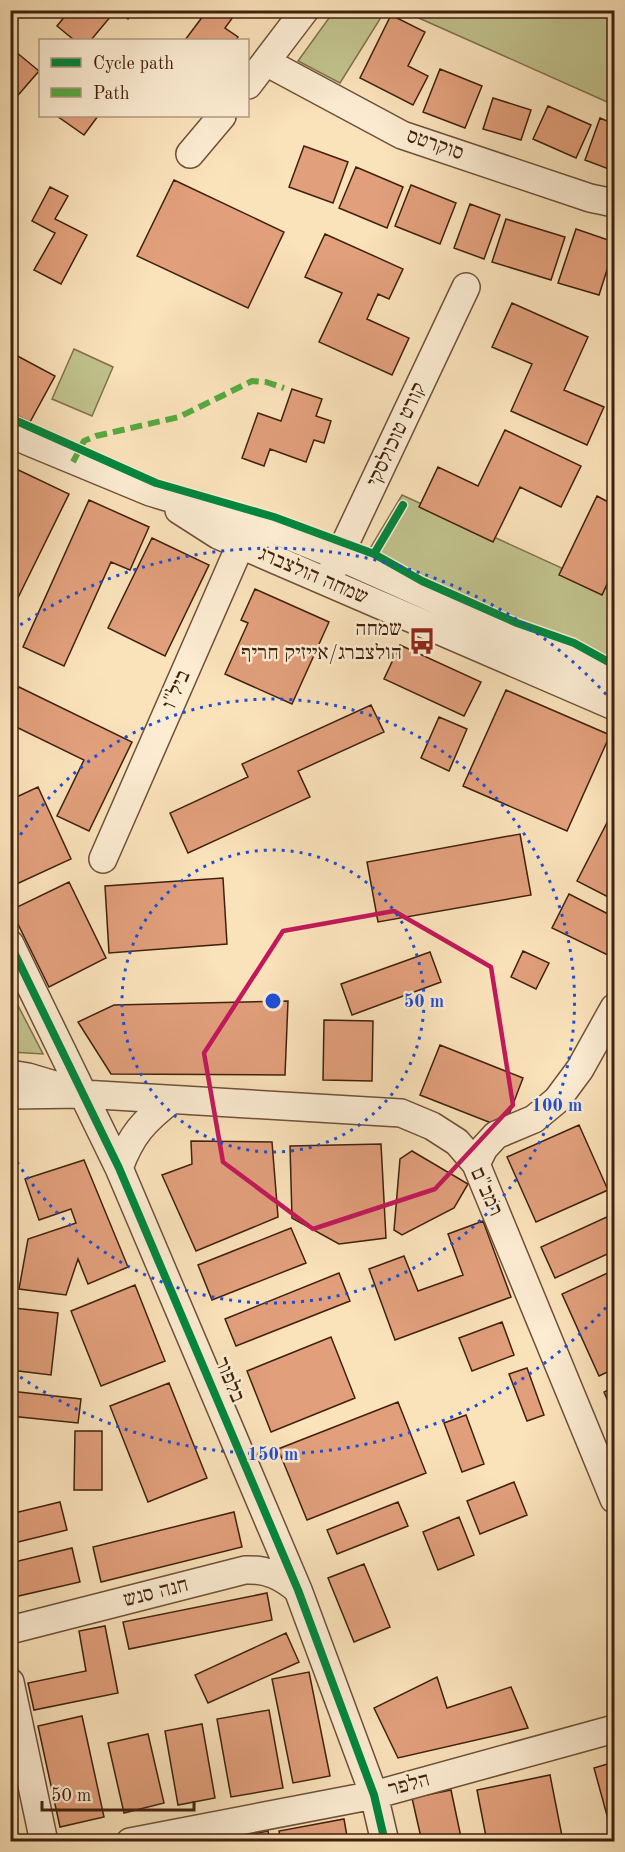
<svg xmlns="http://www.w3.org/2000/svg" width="625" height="1852" font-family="'Old Standard TT','Frank Ruhl Libre',serif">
  <rect width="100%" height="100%" fill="#fae2ba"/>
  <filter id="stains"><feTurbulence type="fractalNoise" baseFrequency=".00333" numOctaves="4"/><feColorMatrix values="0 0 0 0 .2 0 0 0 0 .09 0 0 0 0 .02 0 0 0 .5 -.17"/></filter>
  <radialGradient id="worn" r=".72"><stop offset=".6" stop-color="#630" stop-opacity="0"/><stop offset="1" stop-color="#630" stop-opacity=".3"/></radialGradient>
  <path fill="#c1c28d" stroke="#80724c" stroke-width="1.5" d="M334 11H385L340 83 298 61Z
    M403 11H614V105Z
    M74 349 113 367 92 416 52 399Z
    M402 495 614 592V671L363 560Z
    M10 992H11L43 1054 11 1052Z"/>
  <path fill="#e19f7b" stroke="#40210c" stroke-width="1.5" d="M70 10H116L91 40H74L57 26Z
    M117 10H135L128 19Z
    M196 10H238L225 28 238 37 236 40H185L203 16Z
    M391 15 425 32 408 66 428 76 413 105 360 78Z
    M10 47 39 71 13 101 10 99Z
    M440 69 482 86 465 128 423 112Z
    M493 98 531 110 521 140 483 129Z
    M548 106 591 125 576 158 533 139Z
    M57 116H98L84 135Z
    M600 118 614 124V171L585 160Z
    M304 146 348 162 333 203 289 187Z
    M356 167 403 187 387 228 339 208Z
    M174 180 284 232 248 308 137 256Z
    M411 185 456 203 440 244 395 226Z
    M50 187 68 196 55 219 87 235 61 284 34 270 55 233 32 221Z
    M470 204 500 215 484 259 454 248Z
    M506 219 565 237 551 280 492 262Z
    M576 229 614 242V248L599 295 558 283Z
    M325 234 403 269 389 299 378 294 367 319 409 338 392 375 319 342 342 293 305 277Z
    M512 303 588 337 564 390 604 407 587 445 511 411 532 364 492 347Z
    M10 352 55 376 30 422 10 412Z
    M292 389 322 399 316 416 331 421 324 443 314 440 306 462 270 449 264 466 242 458 258 413 281 421Z
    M505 430 581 466 561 507 520 487 493 542 419 507 438 467 478 486Z
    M10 466 69 494 10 614V534L17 522 10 519Z
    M597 496 614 505V569L602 595 559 575Z
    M89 500 149 527 130 570 111 562 64 666 23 647Z
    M152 538 209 565 165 656 108 628Z
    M255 589 329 622 292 704 225 674 248 623 241 620Z
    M400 645 481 682 464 716 384 679Z
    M19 687 132 742 89 831 57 816 84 760 10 724V704Z
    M506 690 610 735 567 831 463 786Z
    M371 705 384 732 298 771 310 797 188 853 170 813 248 777 242 764Z
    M439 717 467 729 449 771 421 758Z
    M38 787 71 859 10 887V800Z
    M614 809V900L577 881Z
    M520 834 531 895 378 922 367 862Z
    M223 878 227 944 109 953 105 886Z
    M69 882 106 958 49 987 11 910Z
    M569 894 614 917V958L552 928Z
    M523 951 549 963 536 989 511 977Z
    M430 952 441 982 352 1015 341 984Z
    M288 1001 285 1075 111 1074 78 1022 114 1005Z
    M324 1020 373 1021 372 1081 323 1080Z
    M440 1045 523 1078 504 1128 420 1095Z
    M579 1125 608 1190 536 1222 507 1157Z
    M191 1141 272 1142 278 1217 196 1251 162 1175 192 1164Z
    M381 1144 386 1238 339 1244 292 1218 290 1146Z
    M412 1151 468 1184 454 1208 402 1235 394 1230 400 1159Z
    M84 1160 128 1267 88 1284 78 1259 66 1295 19 1289 28 1239 76 1223 71 1209 39 1220 25 1179Z
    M609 1216 614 1228V1251L555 1278 541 1247Z
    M483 1221 511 1297 395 1340 369 1269 404 1256 418 1291 463 1275 448 1234Z
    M291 1228 306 1263 212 1300 198 1265Z
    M614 1270V1369L599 1376 562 1294Z
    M339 1273 350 1301 236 1346 225 1319Z
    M135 1285 165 1361 101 1386 71 1311Z
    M14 1308 58 1313 51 1375 10 1370V1340Z
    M502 1322 514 1355 472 1371 459 1338Z
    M331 1337 355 1398 271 1432 247 1371Z
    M527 1368 544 1415 527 1421 509 1374Z
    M169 1383 207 1478 148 1502 110 1406Z
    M614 1387V1415L604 1392Z
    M10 1391 81 1399 78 1423 10 1416Z
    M398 1402 426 1473 307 1520 278 1449Z
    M466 1415 484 1464 462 1472 444 1423Z
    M75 1431H102V1490H74Z
    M514 1482 527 1515 480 1534 467 1501Z
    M60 1502 67 1530 10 1544V1514Z
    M398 1502 408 1526 337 1554 327 1530Z
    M234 1512 242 1547 101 1582 93 1547Z
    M459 1517 474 1555 438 1570 423 1532Z
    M72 1548 80 1582 14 1597 10 1581V1563Z
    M364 1564 390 1627 354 1642 328 1578Z
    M267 1593 272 1620 129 1649 123 1622Z
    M105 1626 118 1693 34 1710 28 1683 86 1671 79 1631Z
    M286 1633 299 1662 208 1703 195 1675Z
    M309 1672 330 1776 293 1783 272 1679Z
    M437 1677 447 1708 511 1687 528 1728 398 1758 374 1708Z
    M269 1710 283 1788 231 1797 217 1719Z
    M82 1716 104 1817 60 1827 38 1726Z
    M202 1724 215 1798 178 1805 165 1731Z
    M148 1734 164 1803 124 1813 108 1743Z
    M614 1762V1841L594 1768Z
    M550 1775 562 1836 535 1842H487L477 1790Z
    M451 1790 462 1842H422L412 1798Z
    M344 1819 348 1842H281L279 1831Z
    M268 1831 270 1842H222V1840Z"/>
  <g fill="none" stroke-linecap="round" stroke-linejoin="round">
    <defs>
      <path id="minor" d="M266 62 402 135 590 198 614 203
        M248 85 305 10
        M190 154 222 116
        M10 434 150 492 270 528 340 557 614 679
        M179 510 218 535 614 706
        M332 571 466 287
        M103 859 247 530
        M10 944 119 1168 298 1590 374 1795 385 1842
        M10 1074 28 1077 58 1086
        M10 1095 82 1094 401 1113 432 1126 457 1142 476 1164 614 1499
        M476 1164 484 1148 496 1135 534 1119 557 1100 580 1069 614 1008
        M119 1168C131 1135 144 1121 171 1100
        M10 1630 245 1570C267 1569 282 1576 298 1590
        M10 1682 44 1842
        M130 1842 374 1795 614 1729"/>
    </defs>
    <use href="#minor" stroke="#6e5138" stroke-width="30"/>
    <use href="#minor" stroke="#fcecd2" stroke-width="27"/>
    <path stroke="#56aa41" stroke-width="6" stroke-dasharray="12 6" stroke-linecap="butt" d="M73 462 84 441 96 436 179 417 252 381 266 382 284 388"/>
    <defs>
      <path id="cycleway" d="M10 418 156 483 274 517 374 554
        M403 505 374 554 422 581 517 623 574 643 614 665
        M10 944 119 1168 298 1590 374 1795 385 1842"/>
    </defs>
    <use href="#cycleway" stroke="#fcecd2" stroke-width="11"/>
    <use href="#cycleway" stroke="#00873e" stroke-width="8"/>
  </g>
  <path fill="none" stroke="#c2185b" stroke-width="4.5" stroke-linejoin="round" d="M394 911 491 967 513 1105 435 1189 313 1229 223 1162 204 1053 283 931Z"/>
  <g fill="none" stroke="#1d4ed8" stroke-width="3" stroke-dasharray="3 6">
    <circle cx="273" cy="1001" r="151"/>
    <path d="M11 850A302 302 0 1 1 11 1152"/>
    <path d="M612 1301A453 453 0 0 1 13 1372M13 630A453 453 0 0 1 612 701"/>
  </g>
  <defs>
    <symbol id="bus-bare" viewBox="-9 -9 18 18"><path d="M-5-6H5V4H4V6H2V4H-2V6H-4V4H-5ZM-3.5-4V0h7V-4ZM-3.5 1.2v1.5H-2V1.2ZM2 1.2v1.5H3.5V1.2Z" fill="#8f2418" stroke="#fcecd2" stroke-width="2.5" paint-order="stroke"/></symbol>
  </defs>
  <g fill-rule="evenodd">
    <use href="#bus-bare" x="403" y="622" width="38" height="38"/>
  </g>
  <g text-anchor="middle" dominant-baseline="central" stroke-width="5" stroke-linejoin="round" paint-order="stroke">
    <g font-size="21" fill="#40210c" stroke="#fcecd2">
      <text transform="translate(435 145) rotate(19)">סוקרטס</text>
      <text transform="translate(397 435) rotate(-65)">קורט טוכולסקי</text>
      <text transform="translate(313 576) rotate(23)">שמחה הולצברג</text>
      <text transform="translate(177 690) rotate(-66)">ביל"ו</text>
      <text transform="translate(486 1192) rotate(66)">רמב"ם</text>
      <text transform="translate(229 1380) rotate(67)">בלפור</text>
      <text transform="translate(156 1593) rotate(-14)">חנה סנש</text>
      <text transform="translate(409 1785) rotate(-15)">הלפר</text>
    </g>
    <g font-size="21" fill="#40210c" stroke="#fcecd2" text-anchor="end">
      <text x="402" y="629">שמחה<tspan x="402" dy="24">הולצברג/אייזיק חריף</tspan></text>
    </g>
  </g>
  <circle cx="273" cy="1001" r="9" fill="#1d4ed8" stroke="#fcecd2" stroke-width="3"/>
  <g font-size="18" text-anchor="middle" font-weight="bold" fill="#1d4ed8" stroke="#fcecd2" stroke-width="5" stroke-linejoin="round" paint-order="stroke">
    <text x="424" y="1007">50 m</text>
    <text x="557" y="1111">100 m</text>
    <text x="273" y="1460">150 m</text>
  </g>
  <rect width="625" height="1852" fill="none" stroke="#fae2ba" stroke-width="36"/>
  <rect x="12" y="12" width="601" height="1828" fill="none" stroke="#40210c" stroke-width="3"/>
  <rect x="18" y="18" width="589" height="1816" fill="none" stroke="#40210c" stroke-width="1.5"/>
  <rect x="39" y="39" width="210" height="78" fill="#fcecd2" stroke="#b19b83" stroke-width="1.5"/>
  <rect x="51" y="58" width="30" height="9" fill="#00873e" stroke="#b19b83" stroke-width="1.5"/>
  <text x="93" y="69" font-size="18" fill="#40210c">Cycle path</text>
  <rect x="51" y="88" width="30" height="9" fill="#56aa41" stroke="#b19b83" stroke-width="1.5"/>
  <text x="93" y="99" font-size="18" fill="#40210c">Path</text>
  <path d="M42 1801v9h152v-9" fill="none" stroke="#40210c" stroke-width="3"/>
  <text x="51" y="1801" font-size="18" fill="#40210c" stroke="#fcecd2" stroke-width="4.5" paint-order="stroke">50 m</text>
  <rect width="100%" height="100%" filter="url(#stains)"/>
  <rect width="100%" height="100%" fill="url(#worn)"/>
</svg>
